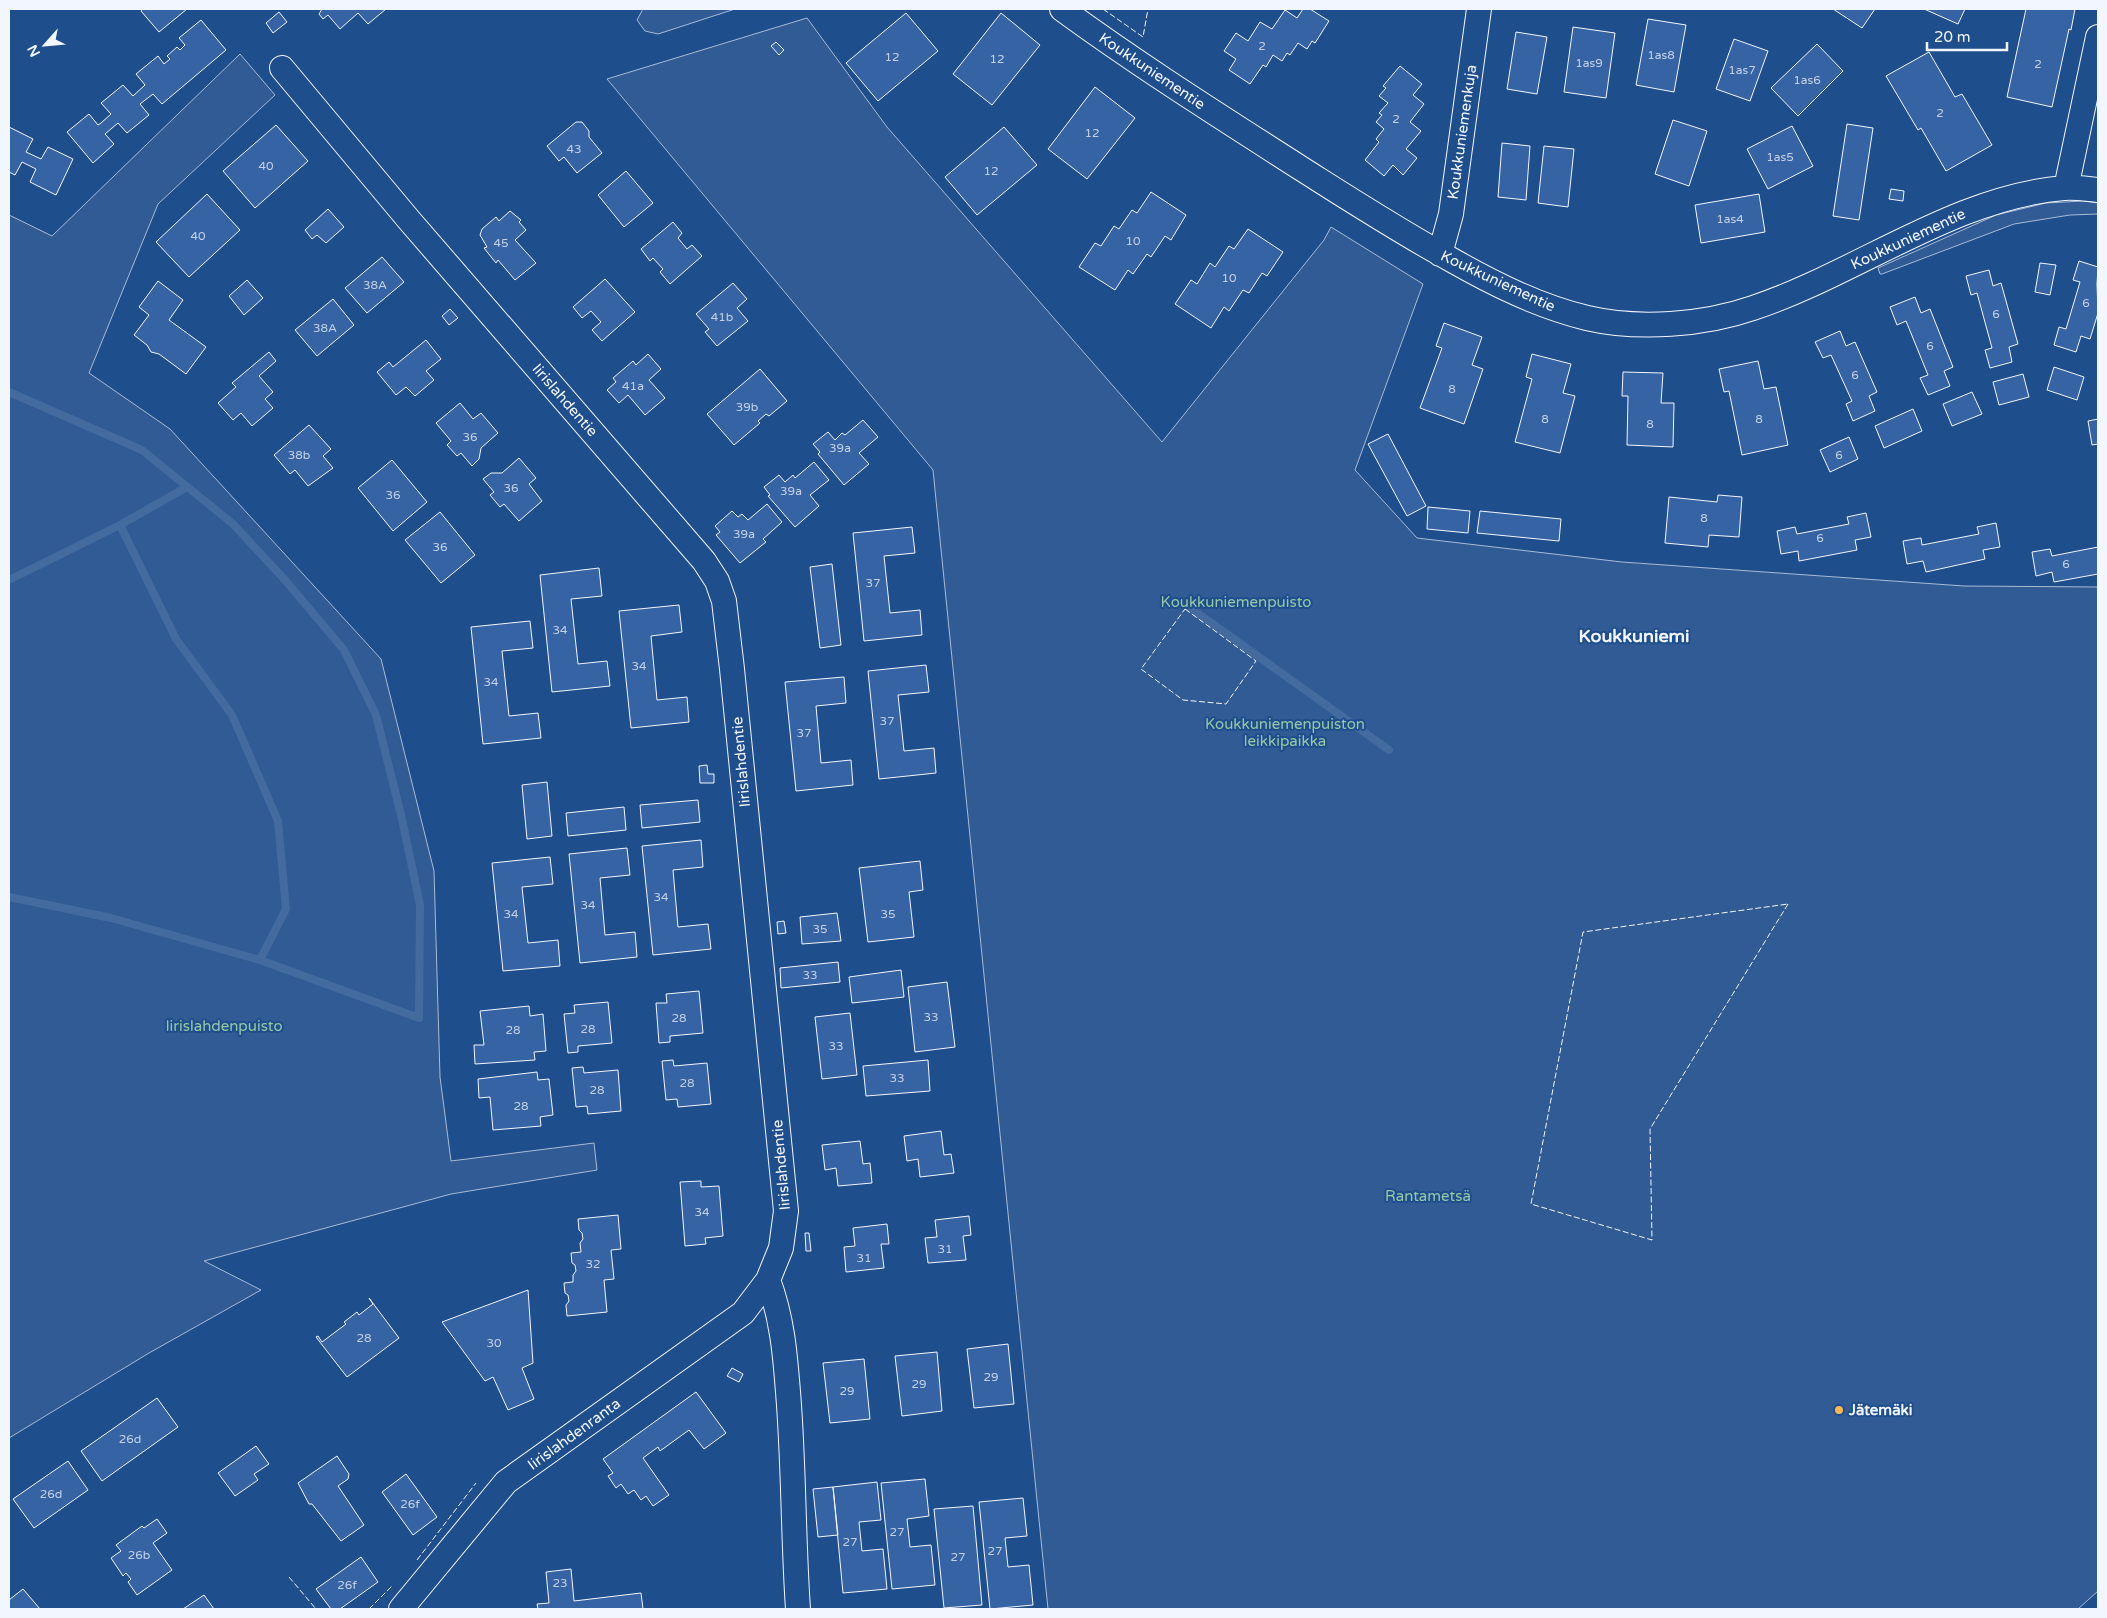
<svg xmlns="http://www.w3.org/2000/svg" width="2107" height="1618" font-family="'Varela Round',sans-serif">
  <rect width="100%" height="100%" fill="#1f4e8c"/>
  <path fill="#305b95" stroke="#a8bbd7" d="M643 9H735L658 34 645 31 637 20Z
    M807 18 887 127 1162 442 1324 240 1331 227 1423 284 1355 470 1417 538 1622 562 1964 586 2098 587V1591L2078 1609H1048L933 470 607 79Z
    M240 54 275 95 158 204 89 373 170 429 381 659 434 871 440 1077 451 1161 594 1143 597 1170 451 1194 204 1261 261 1290 149 1353 9 1438V215L52 236Z
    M2083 201 2098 203V214L2070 215 2014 224 1882 274H1880L1878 268 1996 215 2046 203Z"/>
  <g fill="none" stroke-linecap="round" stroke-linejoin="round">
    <path stroke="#446ba0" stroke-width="8" d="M9 392 142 450 233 524 285 580 344 650 376 715 402 819 420 905 419 1018 260 960 111 918 9 897
      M187 487 120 525 176 639 232 715 278 821 286 909 260 960
      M9 580 120 525
      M1185 604 1389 750"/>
  </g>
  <path fill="#3563a3" stroke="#f2f6ff" d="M143 9H187L159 32 141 11Z
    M322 9H386L368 24 358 13 340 29 328 15 323 19 319 14Z
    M1303 9H1310L1329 21 1315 43 1312 41 1307 49 1298 43 1290 55 1287 53 1282 61 1273 55 1266 67 1263 65 1250 84 1229 70 1236 59 1224 51 1236 33 1248 41 1260 22 1272 29 1285 10 1297 18Z
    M1833 9H1875L1862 28Z
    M1924 9H1965L1958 24Z
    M2026 9H2075L2071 30 2069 29 2052 107 2007 97Z
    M279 12 287 22 273 33 266 23Z
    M906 13 938 51 878 101 846 63Z
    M1001 13 1040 45 992 105 953 74Z
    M1648 19 1686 25 1674 92 1636 85Z
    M201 20 226 50 162 104 153 94 140 104 149 115 127 133 118 123 105 134 114 144 93 163 67 132 89 114 98 125 101 123 111 114 101 103 123 85 133 96 145 85 136 74 158 56 164 64 170 59 167 56 177 47 180 50 185 45 179 38Z
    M1573 27 1615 33 1606 98 1564 92Z
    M1516 32 1547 37 1537 94 1507 89Z
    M1734 39 1768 51 1750 101 1716 89Z
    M776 42 784 50 779 55 771 46Z
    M1817 44 1843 71 1798 116 1771 88Z
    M1929 52 1955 97 1962 94 1992 145 1946 171 1921 128 1918 130 1886 76Z
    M1400 66 1422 84 1413 95 1424 104 1410 122 1421 131 1406 149 1417 158 1403 175 1393 165 1384 176 1365 160 1379 142 1376 139 1384 129 1376 122 1382 115 1379 113 1388 103 1379 96 1386 88 1383 86Z
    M1095 87 1135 118 1087 179 1048 149Z
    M1673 120 1707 131 1689 186 1655 174Z
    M576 122H582L589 131V137L602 153 577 173 564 157 559 161 547 146Z
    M1847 124 1873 128 1859 220 1833 216Z
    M276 125 308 161 255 208 223 171Z
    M1792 126 1813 166 1768 189 1747 149Z
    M9 127 33 139 26 152 41 159 48 147 73 159 56 195 30 182 36 169 22 162 15 175 9 172Z
    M1004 127 1037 165 977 215 945 177Z
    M1502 143 1530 146 1526 200 1498 197Z
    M1544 146 1574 149 1568 207 1538 203Z
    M626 171 653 203 624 227 598 195Z
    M1891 189 1904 191 1903 201 1889 199Z
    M1151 192 1186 215 1171 240 1165 236 1151 257 1147 254 1133 274 1128 270 1115 290 1079 267 1095 243 1101 246 1114 226 1119 229 1132 210 1137 213Z
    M207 194 240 230 189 277 156 242Z
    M1759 194 1765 232 1701 243 1695 205Z
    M328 209 344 227 326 243 317 235 312 239 305 230Z
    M510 211 521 220 519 222 526 230 515 240 536 263 515 280 498 260 496 263 484 248 487 247 480 235 482 229 496 217 499 221Z
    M673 222 682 233 678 238 687 249 692 245 702 256 670 284 660 272 663 269 653 258 650 261 641 249Z
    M1248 229 1283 252 1267 276 1262 273 1249 293 1243 290 1229 311 1224 307 1211 328 1175 304 1191 280 1197 284 1210 263 1215 267 1229 246 1234 249Z
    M382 257 404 282 367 313 345 288Z
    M2079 261 2098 267 2097 284 2098 313 2090 339 2081 336 2076 352 2054 345 2059 327 2066 329 2080 282 2073 280Z
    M2040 263 2056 265 2050 295 2035 292Z
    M1989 270 1993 286 2001 283 2018 344 2009 347 2012 362 1990 368 1985 350 1992 348 1977 293 1971 295 1966 276Z
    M605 279 635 312 602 341 592 330 601 322 591 311 582 318 573 307Z
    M247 280 263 298 244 315 229 296Z
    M158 281 183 300 169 320 206 347 186 374 159 354 151 352 147 345 134 335 149 315 139 307Z
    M733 283 747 299 737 308 748 321 717 346 705 332 709 329 696 314Z
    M1915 297 1921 313 1930 309 1953 367 1944 371 1950 386 1928 395 1920 378 1928 375 1906 321 1897 325 1890 307Z
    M333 299 354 325 317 356 295 330Z
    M450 309 458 318 449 325 442 316Z
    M1444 323 1482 337 1472 365 1483 369 1464 424 1420 408 1442 348 1436 346Z
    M1840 331 1846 346 1855 342 1877 392 1869 396 1875 411 1853 421 1846 404 1852 401 1831 355 1823 358 1815 342Z
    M426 340 441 359 426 371 434 380 415 396 406 387 396 395 377 372 389 362 393 367Z
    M269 352 276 361 259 376 273 392 265 399 273 408 252 426 241 413 233 420 218 403 236 387 232 383Z
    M648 354 661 369 649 380 665 398 645 415 628 395 619 403 607 390 616 382 613 378 633 361 636 365Z
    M1532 354 1571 364 1563 393 1575 396 1560 453 1515 442 1532 379 1526 377Z
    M1758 361 1764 389 1776 387 1788 445 1742 455 1729 391 1724 392 1719 369Z
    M2054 367 2084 377 2077 400 2047 390Z
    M760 369 787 401 769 416 766 414 758 421 760 423 734 445 707 414Z
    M1623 372 1663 373 1661 403H1674L1673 447 1627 445 1628 396H1622Z
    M2023 374 2029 397 1999 405 1993 382Z
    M1972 392 1982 414 1952 426 1943 404Z
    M460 403 473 419 481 413 498 433 481 448 479 459 472 466 461 453 457 456 447 445 451 441 436 423Z
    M1913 409 1922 431 1884 448 1875 426Z
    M2098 419V444L2092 445 2088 421Z
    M863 420 878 437 859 453 869 464 844 485 818 454 820 452 813 444 828 432 835 440 842 433 845 435Z
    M309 425 331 449 323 456 333 468 308 486 295 470 290 474 274 455Z
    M1388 434 1426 506 1407 516 1368 444Z
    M1849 437 1858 459 1830 472 1820 450Z
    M519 458 536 478 529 484 542 501 519 521 504 504 500 507 490 495 494 492 483 479 491 473H502Z
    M392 460 427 502 393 531 358 488Z
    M814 462 829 480 810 495 819 506 795 527 768 496 770 495 764 487 779 475 785 482 793 475 795 478Z
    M1718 495 1742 497 1739 537 1709 535 1708 547 1665 543 1669 497 1717 502Z
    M767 504 782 522 763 539 766 542 740 563 716 535 720 532 715 526 732 511 738 517 742 514 748 520Z
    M1428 507 1470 511 1468 533 1427 529Z
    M1480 511 1561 519 1559 541 1477 533Z
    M440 512 475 555 441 583 405 540Z
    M1866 513 1871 537 1855 540 1857 550 1799 561 1798 551 1781 554 1777 531 1795 527 1797 534 1849 524 1847 517Z
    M1996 523 2000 547 1983 550 1985 559 1926 572 1923 561 1907 564 1903 541 1921 538 1922 545 1979 534 1977 527Z
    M912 527 915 553 884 556 890 613 920 610 922 635 864 641 853 533Z
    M2098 547V574L2054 582 2052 572 2036 576 2032 552 2050 549 2052 556Z
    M832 564 841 645 820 648 810 567Z
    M599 568 602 596 571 599 578 664 607 661 610 686 552 692 540 575Z
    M679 605 682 632 651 636 657 700 687 697 689 722 631 728 619 611Z
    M530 621 533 648 502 651 509 716 538 713 541 738 483 744 471 627Z
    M926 665 929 692 898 695 904 751 934 748 936 773 879 779 868 671Z
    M844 677 846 703 816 706 821 763 851 760 853 785 796 791 785 682Z
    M707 765 708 774H714V783H700L699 766Z
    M547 782 552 836 527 839 522 785Z
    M698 800 700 822 642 828 640 805Z
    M624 807 626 830 568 836 566 813Z
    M701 840 703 867 673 870 678 927 708 924 711 949 653 955 642 846Z
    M627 848 630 875 600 878 605 935 635 932 637 957 580 963 569 854Z
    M550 857 553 884 522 887 528 943 558 940 560 966 503 971 492 863Z
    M920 861 923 890 909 892 914 937 868 942 859 868Z
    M837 913 841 941 802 944 800 917Z
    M784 921 786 933 778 934 777 922Z
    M838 962 840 982 781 988 780 968Z
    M901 970 904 997 852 1003 849 977Z
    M947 982 955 1047 915 1052 908 987Z
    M699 991 703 1033 670 1036V1042L659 1043 656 1003H667L666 994Z
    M608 1002 612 1043 578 1046V1052L568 1053 564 1014 575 1013 574 1005Z
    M529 1006 530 1016 543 1014 546 1051 534 1052 535 1060 475 1064 474 1045H484L480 1011Z
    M850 1013 857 1075 822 1079 815 1017Z
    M673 1060 674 1066 707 1063 711 1104 678 1107 677 1099 666 1100 662 1061Z
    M928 1060 930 1091 866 1096 863 1066Z
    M583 1067 584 1073 618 1070 621 1111 588 1114 587 1106 576 1107 572 1068Z
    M537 1072 538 1080 549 1079 553 1115 540 1117 541 1126 493 1130 490 1097 479 1098 478 1079Z
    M941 1131 944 1155 951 1154 954 1173 920 1177 918 1159 907 1161 904 1136Z
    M860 1141 863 1164 870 1163 872 1183 838 1186 836 1168 825 1170 822 1145Z
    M701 1181V1187L719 1186 723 1236 705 1238 706 1244 685 1246 680 1182Z
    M618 1215 621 1249 611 1250 614 1279 604 1280 607 1312 567 1316 566 1305 569 1301 568 1295 565 1293 564 1283 573 1282V1275L576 1271 575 1265 572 1263 571 1253 581 1252 580 1243 583 1239 582 1233 579 1230 578 1219Z
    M969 1216 971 1235 963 1236 966 1260 928 1263 925 1238 937 1237 935 1220Z
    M887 1224 889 1244H881L884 1268 846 1272 844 1247 855 1246 853 1228Z
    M805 1233H809L811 1251H806Z
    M528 1290 533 1363 522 1368 534 1399 508 1410 493 1377 485 1381 442 1322Z
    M369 1298 399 1338 347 1377 316 1337 318 1336 322 1342 346 1324 344 1322 357 1312 359 1315 373 1304Z
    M1008 1344 1014 1404 974 1408 967 1349Z
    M937 1352 942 1411 902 1416 895 1356Z
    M864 1359 870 1419 830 1423 823 1363Z
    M732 1368 743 1374 739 1382 727 1376Z
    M696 1392 726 1433 704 1449 689 1430 660 1451 658 1447 643 1458 669 1495 653 1506 646 1496 641 1500 634 1490 628 1494 621 1484 616 1488 608 1476 613 1473 603 1459Z
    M157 1398 178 1427 102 1481 81 1451Z
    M256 1446 269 1464 254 1474 258 1480 235 1496 218 1473Z
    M337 1456 349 1474 348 1479 338 1486 364 1525 341 1541 312 1504H309L298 1483Z
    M68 1461 88 1490 34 1528 13 1499Z
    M406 1474 437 1517 413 1535 382 1492Z
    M925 1479 929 1516 907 1519 910 1547 931 1545 935 1585 892 1589 881 1483Z
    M877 1482 881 1520 859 1522 862 1551 883 1549 887 1589 843 1593 833 1487Z
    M833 1487 838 1535 818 1537 813 1489Z
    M1023 1498 1027 1536 1005 1538 1008 1567 1029 1565 1033 1605 990 1609 979 1502Z
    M973 1506 982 1605 944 1608 934 1509Z
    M157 1519 167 1533 153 1543 172 1570 137 1595 128 1582 131 1579 126 1573 123 1576 111 1558 121 1551 116 1545 142 1526 144 1528Z
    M361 1557 378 1582 340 1609H331L316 1589Z
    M571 1569 574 1601 641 1593 643 1609H538L537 1604 549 1603 546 1572Z
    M23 1589 40 1609H9V1600Z
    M204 1595 214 1609H183Z"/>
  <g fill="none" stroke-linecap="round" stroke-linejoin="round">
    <defs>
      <path id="minor" d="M1062 9C1140 66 1221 117 1302 169 1351 200 1399 231 1450 259 1494 284 1538 306 1587 318 1638 330 1704 325 1753 308 1856 274 1954 197 2064 188 2075 187 2087 189 2098 190
        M282 68 409 220 704 561 717 581 724 601 732 669 786 1211 781 1248 768 1280C782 1317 785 1353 788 1392 794 1464 793 1537 798 1609
        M2066 188 2098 37
        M1440 254 1451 214 1479 9
        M401 1609 506 1482 743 1313 768 1280"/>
    </defs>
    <use href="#minor" stroke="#f2f6ff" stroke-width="26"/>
    <use href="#minor" stroke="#1f4e8c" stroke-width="24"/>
    <path stroke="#f2f6ff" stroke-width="1" stroke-dasharray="6 2.5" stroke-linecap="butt" d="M1103 9 1143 37 1148 9
      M1185 609 1256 661 1226 704 1183 700 1141 669Z
      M1788 904 1650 1129 1652 1240 1531 1204 1583 932Z
      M417 1560 476 1483
      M289 1577 316 1609
      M369 1609 393 1585"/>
  </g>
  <circle fill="#ffb74d" stroke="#1f4e8c" stroke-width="2" cx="1839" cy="1410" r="5"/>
  <g text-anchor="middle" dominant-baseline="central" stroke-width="4" stroke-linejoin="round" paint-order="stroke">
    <g font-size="12" fill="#c3d1e8">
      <text x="1262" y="46">2</text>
      <text x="1661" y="55">1as8</text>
      <text x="892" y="57">12</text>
      <text x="997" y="59">12</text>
      <text x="1589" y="63">1as9</text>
      <text x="2038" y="64">2</text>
      <text x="1742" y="70">1as7</text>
      <text x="1807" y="80">1as6</text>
      <text x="1940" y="113">2</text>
      <text x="1396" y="119">2</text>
      <text x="1092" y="133">12</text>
      <text x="574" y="149">43</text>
      <text x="1780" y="157">1as5</text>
      <text x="266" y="166">40</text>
      <text x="991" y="171">12</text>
      <text x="1730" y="219">1as4</text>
      <text x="198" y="236">40</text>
      <text x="1133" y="241">10</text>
      <text x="501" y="243">45</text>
      <text x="1229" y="278">10</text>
      <text x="375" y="285">38A</text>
      <text x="2086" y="303">6</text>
      <text x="1996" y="314">6</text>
      <text x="722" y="317">41b</text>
      <text x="325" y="328">38A</text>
      <text x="1930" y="346">6</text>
      <text x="1855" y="375">6</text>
      <text x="633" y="386">41a</text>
      <text x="1452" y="389">8</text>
      <text x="747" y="407">39b</text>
      <text x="1545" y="419">8</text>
      <text x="1759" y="419">8</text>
      <text x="1650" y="424">8</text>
      <text x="470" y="437">36</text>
      <text x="840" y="448">39a</text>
      <text x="299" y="455">38b</text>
      <text x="1839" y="455">6</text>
      <text x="511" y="488">36</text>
      <text x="791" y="491">39a</text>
      <text x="393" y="495">36</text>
      <text x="1704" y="518">8</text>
      <text x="744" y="534">39a</text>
      <text x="1820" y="538">6</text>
      <text x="440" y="547">36</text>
      <text x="2066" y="564">6</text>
      <text x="873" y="583">37</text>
      <text x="560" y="630">34</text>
      <text x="639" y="666">34</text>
      <text x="491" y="682">34</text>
      <text x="887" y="721">37</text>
      <text x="804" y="733">37</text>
      <text x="661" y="897">34</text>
      <text x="588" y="905">34</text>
      <text x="511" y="914">34</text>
      <text x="888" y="914">35</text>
      <text x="820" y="929">35</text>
      <text x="810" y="975">33</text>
      <text x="931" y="1017">33</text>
      <text x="679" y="1018">28</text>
      <text x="588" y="1029">28</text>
      <text x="513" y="1030">28</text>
      <text x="836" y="1046">33</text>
      <text x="897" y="1078">33</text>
      <text x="687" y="1083">28</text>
      <text x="597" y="1090">28</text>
      <text x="521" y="1106">28</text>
      <text x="702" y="1212">34</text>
      <text x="945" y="1249">31</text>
      <text x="864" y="1258">31</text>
      <text x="593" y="1264">32</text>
      <text x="364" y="1338">28</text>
      <text x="494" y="1343">30</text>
      <text x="991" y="1377">29</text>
      <text x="919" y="1384">29</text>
      <text x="847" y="1391">29</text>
      <text x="130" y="1439">26d</text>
      <text x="51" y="1494">26d</text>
      <text x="410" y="1504">26f</text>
      <text x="897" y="1532">27</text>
      <text x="850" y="1542">27</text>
      <text x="995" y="1551">27</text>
      <text x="139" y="1555">26b</text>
      <text x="958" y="1557">27</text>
      <text x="560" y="1583">23</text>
      <text x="347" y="1585">26f</text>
    </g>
    <g font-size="15" fill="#f2f6ff" stroke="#1f4e8c">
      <text transform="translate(1152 71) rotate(34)">Koukkuniementie</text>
      <text transform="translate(1462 132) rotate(-82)">Koukkuniemenkuja</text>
      <text transform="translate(1908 239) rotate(-25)">Koukkuniementie</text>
      <text transform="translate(1498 281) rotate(25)">Koukkuniementie</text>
      <text transform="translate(565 400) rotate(49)">Iirislahdentie</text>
      <text transform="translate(741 762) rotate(-95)">Iirislahdentie</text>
      <text transform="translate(781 1165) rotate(-95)">Iirislahdentie</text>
      <text transform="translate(574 1434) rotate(-36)">Iirislahdenranta</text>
    </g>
    <g font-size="15" fill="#97c8a6" stroke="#1f4e8c">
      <text x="1236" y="602">Koukkuniemenpuisto</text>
      <text x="1285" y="724">Koukkuniemenpuiston<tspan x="1285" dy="17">leikkipaikka</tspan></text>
      <text x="224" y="1026">Iirislahdenpuisto</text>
      <text x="1428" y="1196">Rantametsä</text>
    </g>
    <g font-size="15" font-weight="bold" fill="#f2f6ff" stroke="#1f4e8c" text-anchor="start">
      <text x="1849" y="1410">Jätemäki</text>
    </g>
    <g font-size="18" font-weight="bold" fill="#f2f6ff" stroke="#1f4e8c">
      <text x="1634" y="636">Koukkuniemi</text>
    </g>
  </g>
  <rect width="2107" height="1618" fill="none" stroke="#f2f6ff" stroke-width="20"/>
  <g transform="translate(45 45) rotate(243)" stroke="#1f4e8c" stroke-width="4" paint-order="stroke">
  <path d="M0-4L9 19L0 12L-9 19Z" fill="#f2f6ff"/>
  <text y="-8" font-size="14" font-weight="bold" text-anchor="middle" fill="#f2f6ff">N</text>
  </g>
  <path d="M1927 42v8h80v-8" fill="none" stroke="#f2f6ff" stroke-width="2.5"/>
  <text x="1934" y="42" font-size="15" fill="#f2f6ff" stroke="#1f4e8c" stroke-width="4" paint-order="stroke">20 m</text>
</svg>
